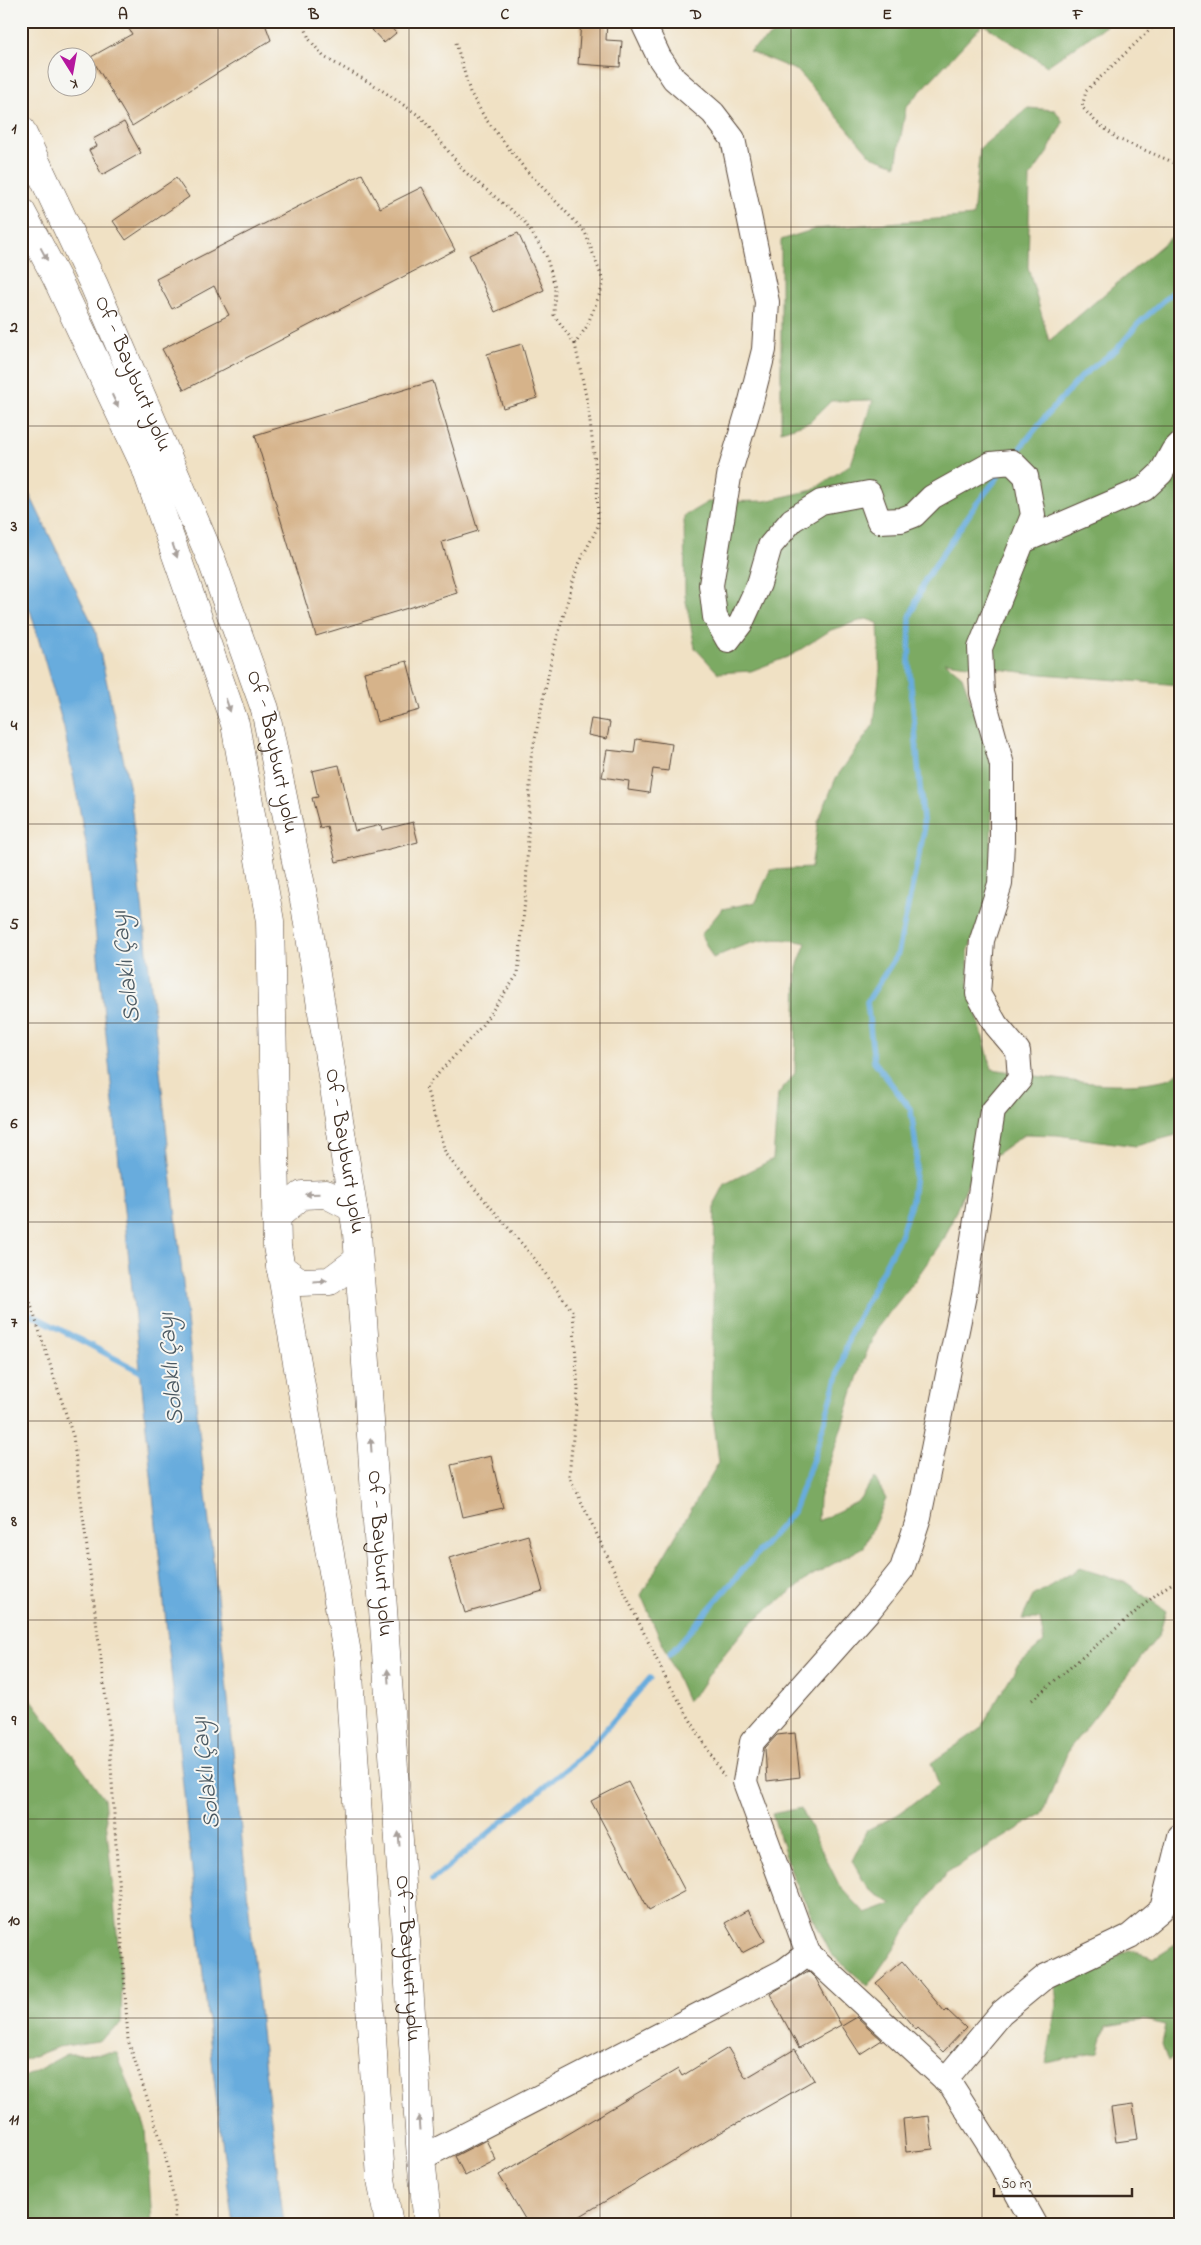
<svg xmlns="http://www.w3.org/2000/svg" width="1201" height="2245" font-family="'Indie Flower',sans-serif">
  <rect width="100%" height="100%" fill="#f6f6f2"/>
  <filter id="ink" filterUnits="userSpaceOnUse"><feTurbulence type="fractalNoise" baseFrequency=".02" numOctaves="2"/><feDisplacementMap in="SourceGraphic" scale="10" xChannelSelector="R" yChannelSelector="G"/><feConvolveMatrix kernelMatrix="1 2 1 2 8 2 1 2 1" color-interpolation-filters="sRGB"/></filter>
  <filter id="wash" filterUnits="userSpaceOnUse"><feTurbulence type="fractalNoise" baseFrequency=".0096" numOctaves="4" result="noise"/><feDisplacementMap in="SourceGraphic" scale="20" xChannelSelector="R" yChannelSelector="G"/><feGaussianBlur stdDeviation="1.12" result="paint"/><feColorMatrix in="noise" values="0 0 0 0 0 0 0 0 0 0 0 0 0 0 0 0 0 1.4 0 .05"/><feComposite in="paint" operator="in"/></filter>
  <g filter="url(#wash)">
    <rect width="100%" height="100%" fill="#f0e1c4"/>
    <path fill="#7baa63" stroke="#5b6a40" d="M792 21H1113L1047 66 983 24 906 107 896 165 871 156 798 71 749 51Z
      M1028 108 1055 110 1063 122 1047 153 1030 177 1028 267 1049 341 1180 230V685L1029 673 945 662 962 676 993 763 990 890 968 952 969 987 992 1069C1046 1077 1114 1092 1167 1079 1172 1078 1176 1073 1180 1070V1134L1136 1146 1057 1135 1025 1134 973 1171 945 1237 913 1283 877 1328 861 1366 819 1498 818 1521 857 1502 875 1478 886 1499 864 1547 811 1576 748 1625 714 1667 697 1692 687 1701 641 1595 719 1462 711 1400 715 1203 725 1184 773 1159 778 1094 795 1073 797 967 806 943C770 934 746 943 713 958L701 935 722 909 756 902 770 870 811 868 818 822 836 778 874 724 880 669 878 623 866 619 831 630 790 656 751 671 718 673 695 648 685 596 684 516 708 502 765 501 813 490 851 464 873 400 831 401 810 422 781 431V240L815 229 973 216 980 148Z
      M1080 1568 1127 1583 1166 1611 1159 1635 1069 1749 1042 1814 946 1873 868 1986 831 1954 794 1879 772 1814 801 1808 839 1885 866 1914 893 1904 868 1889 852 1861 867 1830 897 1815 939 1785 931 1763 980 1729 1017 1666 1044 1642 1040 1619H1022L1033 1596Z
      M21 1685 104 1798 122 1986 121 2024 98 2041 58 2047 21 2061Z
      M1180 1942V2051L1168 2061 1162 2044 1166 2025 1144 2020 1106 2026 1099 2052 1046 2063 1057 2005 1055 1985 1129 1950 1155 1958Z
      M117 2053 146 2129 152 2224H21V2079L67 2054Z"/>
    <path fill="#67acdd" stroke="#516b7e" d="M21 477 95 629 129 785 225 1670 265 2070 284 2224H233L215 2088 172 1681 87 848 64 728 31 613 21 593Z"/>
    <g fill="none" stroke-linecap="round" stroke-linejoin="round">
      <path stroke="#67acdd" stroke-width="5.5" d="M1021 447 1045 417 1083 375 1117 349 1139 323 1180 286
        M21 1309 145 1374
        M669 1655 793 1512 815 1454 850 1334 900 1236 912 1200 917 1154 911 1110 874 1061 867 1002 898 953 924 831 909 664 910 617 925 580 975 506 998 477
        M432 1880 586 1752 650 1678"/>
    </g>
    <g id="blocks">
      <path fill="#d6b38a" d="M124 21H264L271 40 132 126 91 57 132 34Z
        M382 21H385L396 33 384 43 372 30Z
        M581 21H607L606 40 622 41 620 67 578 64Z
        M124 122 141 153 102 175 89 150 97 146 93 139Z
        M362 174 380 208 422 187 455 250 184 390 162 349 229 315 214 286 172 309 156 279Z
        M176 178 189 197 126 240 113 221Z
        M518 233 544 290 495 312 469 255Z
        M522 344 537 398 503 408 487 354Z
        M433 381 478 531 442 542 457 593 316 636 255 435Z
        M407 661 420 710 377 722 364 672Z
        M591 719 610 722 607 739 588 735Z
        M636 739 672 744 668 771 653 769 649 793 628 790 629 781 602 777 607 750 634 753Z
        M339 765 355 831 381 825 382 830 413 822 418 842 336 862 327 826 320 828 312 798 318 797 312 771Z
        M491 1456 503 1508 463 1517 451 1465Z
        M528 1535 543 1591 465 1613 449 1558Z
        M795 1733 800 1777 767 1781 765 1748 777 1735Z
        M628 1782 685 1891 649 1910 591 1801Z
        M748 1910 765 1941 742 1953 725 1923Z
        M902 1961 945 2012 947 2010 966 2028 943 2052 918 2028 916 2030 876 1983Z
        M808 1971 816 1979 841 2025 799 2048 770 1994Z
        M857 2017 882 2040 860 2054 842 2026Z
        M728 2048 746 2078 795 2049 814 2080 735 2125V2124L567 2224H528L499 2175 678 2069 682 2076Z
        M1133 2105 1138 2139 1116 2142 1111 2108Z
        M929 2116 933 2149 906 2152 903 2119Z
        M486 2140 496 2160 465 2176 455 2156Z"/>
    </g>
  </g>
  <g filter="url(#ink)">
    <use href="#blocks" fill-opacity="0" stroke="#564537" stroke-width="1"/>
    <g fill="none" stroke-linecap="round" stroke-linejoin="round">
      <defs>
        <path id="minor" d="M1023 541 1144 489 1161 473 1173 451 1180 444
          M808 1953 951 2085 997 2157 1034 2224
          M945 2080 1001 2013 1046 1976 1130 1936 1162 1909 1180 1836
          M421 2158 784 1971 808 1953 745 1782 752 1742 871 1608 902 1569 919 1517 933 1449 965 1290 993 1111 1020 1079 1018 1051 996 1025 978 994 982 940 1000 884 1002 842V765L982 693 980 648 1033 515 1026 476 1012 462 991 464 932 497 914 515 901 520 879 521 869 493 821 502 792 520 770 546 759 584 741 623 728 640 715 617 711 585 730 471 751 401 764 350 767 302 733 139 713 113 674 79 659 57 642 21"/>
        <g id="highway">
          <path id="s1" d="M21 130 94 285 212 561 265 709 305 905 357 1233 421 2158 428 2224"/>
          <path d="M21 211 56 277 145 466 235 724 270 921 277 1246 348 1659 381 2179 389 2224"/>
          <path d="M276 1217 302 1195 326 1194 353 1208"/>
          <path d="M280 1267 300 1282 330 1281 358 1260"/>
        </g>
      </defs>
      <use href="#minor" stroke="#564537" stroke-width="26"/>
      <use href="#highway" stroke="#564537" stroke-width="29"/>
      <path stroke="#564537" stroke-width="3" stroke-dasharray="1 4" stroke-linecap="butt" d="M303 21 309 39 324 57 374 85 421 117 465 172 524 221 546 255 555 287 554 315 575 344
        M1159 21 1086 91 1082 107 1095 121 1118 139 1180 165
        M456 43 470 92 485 118 525 169 585 232 604 283 587 326 575 344 588 406 597 479 598 526 577 568 553 652 531 758 526 889 518 974 480 1028 426 1087 446 1155 534 1258 573 1312 578 1390 569 1476 665 1677 724 1777
        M21 1274 73 1436 108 1716 128 2040 165 2153 174 2201 175 2224
        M1032 1700 1159 1592 1180 1578"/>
      <use href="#minor" stroke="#fff" stroke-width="24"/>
      <use href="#highway" stroke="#fff" stroke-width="28"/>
    </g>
    <defs><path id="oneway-solid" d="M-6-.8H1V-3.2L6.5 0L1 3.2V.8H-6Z" transform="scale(1.25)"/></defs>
    <g fill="#a79f9a">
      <use href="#oneway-solid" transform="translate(44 254) rotate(62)"/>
      <use href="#oneway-solid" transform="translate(115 401) rotate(65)"/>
      <use href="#oneway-solid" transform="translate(175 551) rotate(71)"/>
      <use href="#oneway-solid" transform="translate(228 705) rotate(71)"/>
      <use href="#oneway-solid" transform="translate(312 1194) rotate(179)"/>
      <use href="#oneway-solid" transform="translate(320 1281) rotate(-3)"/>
      <use href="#oneway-solid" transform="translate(371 1445) rotate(-94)"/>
      <use href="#oneway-solid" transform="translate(388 1676) rotate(-94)"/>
      <use href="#oneway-solid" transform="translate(399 1839) rotate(-94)"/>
      <use href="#oneway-solid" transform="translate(419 2123) rotate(-94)"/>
    </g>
  </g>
  <path fill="none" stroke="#3b2a1e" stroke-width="1" stroke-opacity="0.55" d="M218 21V2224M409 21V2224M600 21V2224M791 21V2224M982 21V2224M21 227H1180M21 426H1180M21 625H1180M21 824H1180M21 1023H1180M21 1222H1180M21 1421H1180M21 1620H1180M21 1819H1180M21 2018H1180"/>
  <g text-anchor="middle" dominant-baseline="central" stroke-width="4" stroke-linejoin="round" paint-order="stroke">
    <g font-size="22" fill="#3b2a1e" stroke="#f6f6f2">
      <text stroke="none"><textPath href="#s1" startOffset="268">Of - Bayburt yolu</textPath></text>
      <text stroke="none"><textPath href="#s1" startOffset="672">Of - Bayburt yolu</textPath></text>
      <text stroke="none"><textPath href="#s1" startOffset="1078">Of - Bayburt yolu</textPath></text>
      <text stroke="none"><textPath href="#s1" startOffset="1482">Of - Bayburt yolu</textPath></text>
      <text stroke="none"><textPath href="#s1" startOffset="1888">Of - Bayburt yolu</textPath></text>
    </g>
    <g font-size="24" font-style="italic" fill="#4a5861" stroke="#f6f6f2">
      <text transform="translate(127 967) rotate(-97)">Solaklı Çayı</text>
      <text transform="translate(172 1369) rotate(-95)">Solaklı Çayı</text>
      <text transform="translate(207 1773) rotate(-97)">Solaklı Çayı</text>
    </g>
  </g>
  <rect width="1201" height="2245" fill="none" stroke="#f6f6f2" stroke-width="55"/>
  <g transform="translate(72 72) rotate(169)"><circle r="24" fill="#f6f6f2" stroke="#aba49d"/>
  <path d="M0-4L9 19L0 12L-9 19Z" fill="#b5179e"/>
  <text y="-8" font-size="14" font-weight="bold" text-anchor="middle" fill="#3b2a1e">K</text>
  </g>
  <path d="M994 2188v8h138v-8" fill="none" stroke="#3b2a1e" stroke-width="2.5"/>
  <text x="1001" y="2188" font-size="15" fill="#3b2a1e" stroke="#f6f6f2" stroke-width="4" paint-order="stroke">50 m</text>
  <rect x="28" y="28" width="1146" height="2190" fill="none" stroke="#3b2a1e" stroke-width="2"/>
  <g font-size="16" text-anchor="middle" font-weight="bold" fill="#3b2a1e">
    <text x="123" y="19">A</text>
    <text x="314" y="19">B</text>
    <text x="505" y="19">C</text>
    <text x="696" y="19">D</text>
    <text x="887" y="19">E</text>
    <text x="1078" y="19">F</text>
    <text x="14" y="133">1</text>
    <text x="14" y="332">2</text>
    <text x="14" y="531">3</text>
    <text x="14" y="730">4</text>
    <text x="14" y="929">5</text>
    <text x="14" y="1128">6</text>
    <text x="14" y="1327">7</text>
    <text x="14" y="1526">8</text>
    <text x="14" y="1725">9</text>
    <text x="14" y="1925">10</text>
    <text x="14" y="2124">11</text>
  </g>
</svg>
